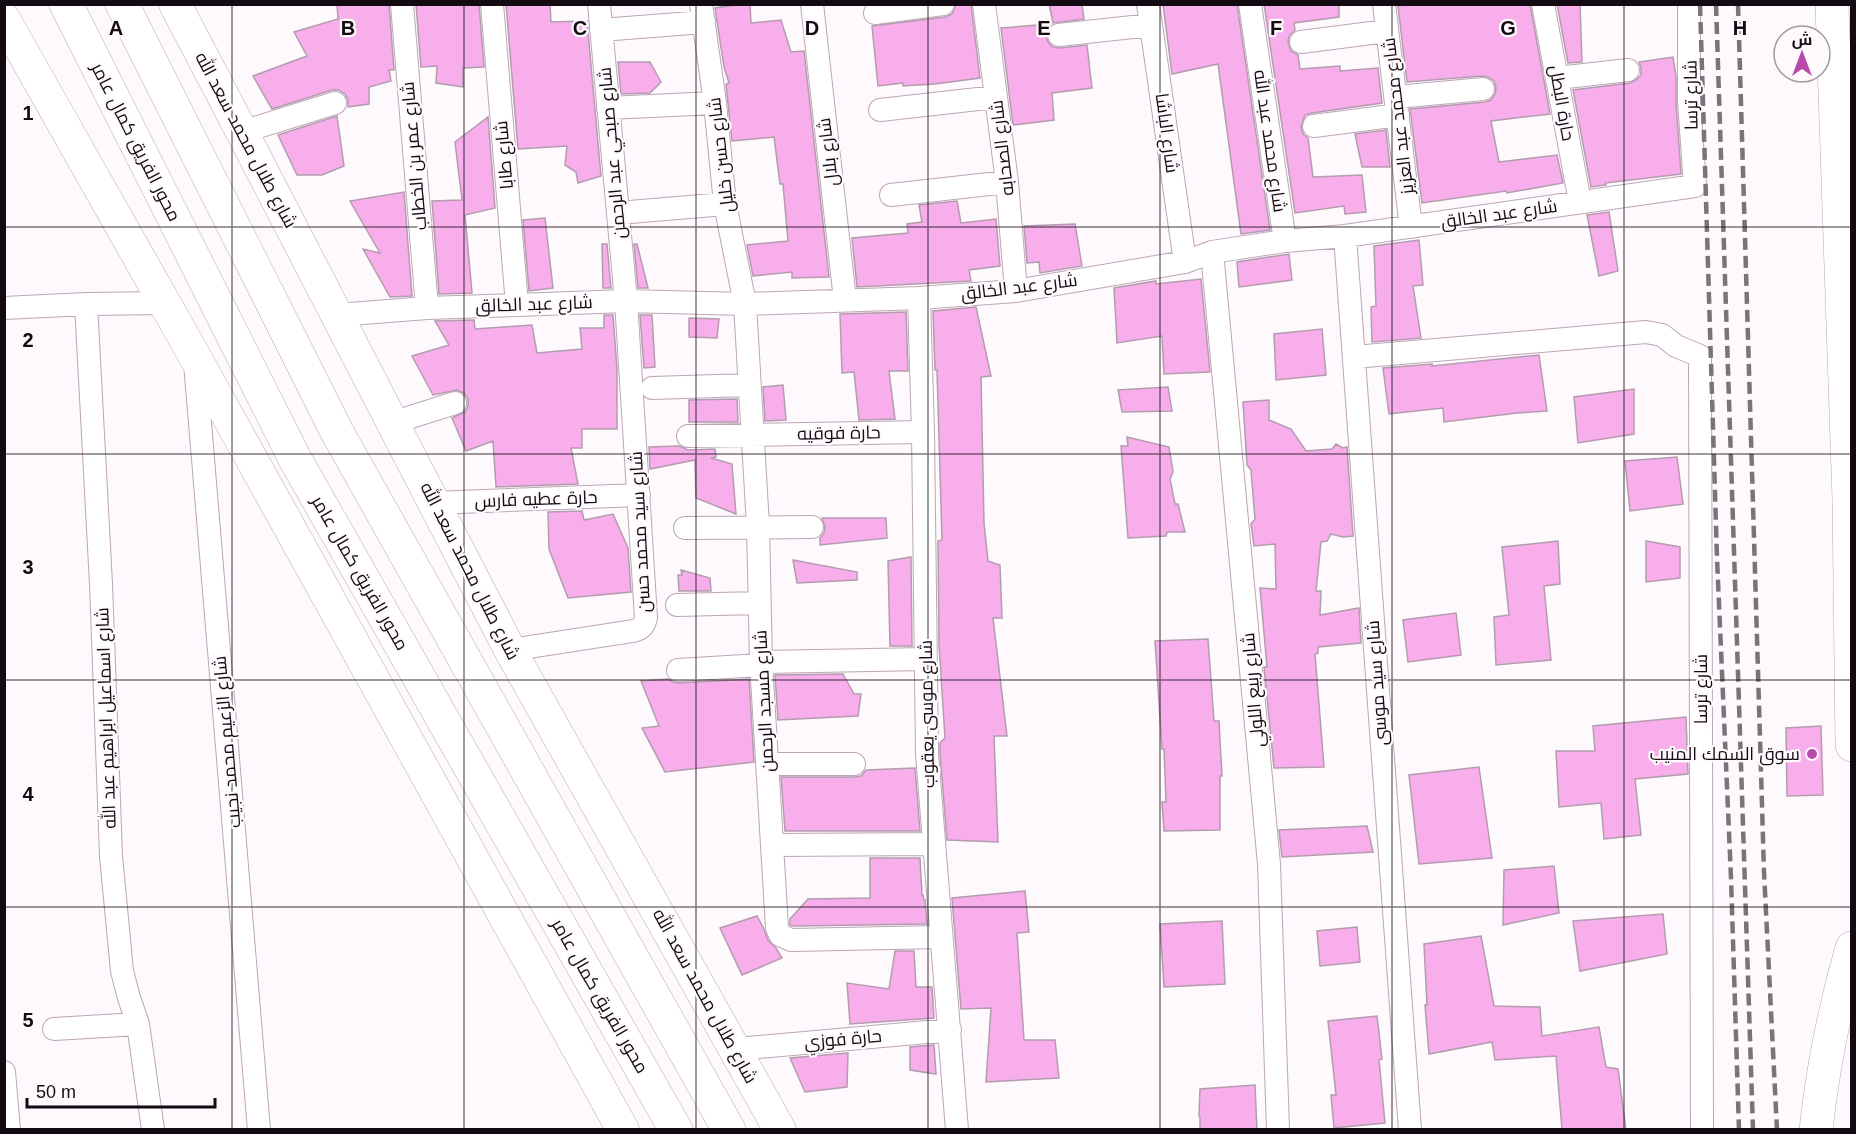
<svg xmlns="http://www.w3.org/2000/svg" width="1856" height="1134" font-family="Helvetica,Cairo,sans-serif">
  <rect width="100%" height="100%" fill="#fef9fd"/>
  <path fill="#f7aeeb" stroke="#b39cae" stroke-width="1.5" d="M337 4H389L394 70H389L391 81 369 87V104L348 107V100L345 94 339 90H332L272 109 253 76 307 56 294 32 338 19Z
    M416 4H479L484 67 463 68V87L436 83 437 66 421 67Z
    M506 4H550L551 22 587 21 601 176 578 183 576 172 565 165 567 146 518 149Z
    M742 4H750L751 23 781 20 791 52 804 51 829 277 792 278V272L753 276 747 245 788 241 783 184H780L774 137 732 141 726 84 729 83 724 67 715 8Z
    M956 4H971L980 78 935 84 903 86V83L878 86 872 26 945 17 952 14Z
    M1049 4H1082L1084 19 1053 23Z
    M1163 4H1237L1270 230 1241 234 1218 64 1172 74Z
    M1264 4H1339V17L1294 23 1295 30 1289 36 1288 43 1291 51 1298 55 1300 69 1340 66V71L1378 68 1382 103 1312 113 1305 115 1301 127 1303 134 1308 138 1313 177 1362 175 1366 212 1345 214 1344 206 1295 213Z
    M1409 4H1530L1550 114 1491 121 1499 162 1557 155 1563 183 1507 193 1506 191 1422 203 1410 109 1485 102 1491 100 1495 94 1496 88 1494 81 1488 77 1482 76 1407 82 1398 6Z
    M1557 4H1580L1582 62 1568 63Z
    M1051 24 1047 29 1046 36 1048 42 1053 47 1060 48 1087 45 1092 88 1052 93 1054 120 1013 125 1001 28Z
    M1673 57 1676 76V102L1681 174 1605 183 1606 185 1591 187 1573 90 1630 83 1636 80 1641 75V68L1639 62Z
    M618 62H650L661 82 650 93 621 94Z
    M337 116 344 166 322 175H297L278 135Z
    M488 117 495 208 465 215 472 293 439 294 432 201 462 200 455 142Z
    M1386 130 1390 167H1362L1355 134Z
    M404 192 412 296 390 297 363 249 380 253 350 201Z
    M957 201 961 223 996 219 1000 266 969 270 971 281 857 287 852 238 908 233 907 224 922 222 919 205Z
    M1609 212 1618 271 1599 276 1587 215Z
    M545 218 553 288 529 291 523 220Z
    M1075 224 1082 266 1040 273 1039 262 1027 263 1024 226Z
    M1419 240 1423 285 1413 286 1421 338 1372 342 1371 307 1376 306 1374 246Z
    M602 244H607L611 288H603Z
    M634 244H637L648 288H638Z
    M1289 254 1292 280 1239 287 1237 262Z
    M1201 279 1210 372 1164 374 1162 336 1117 343 1114 288 1156 281V284Z
    M976 307 991 376 981 377 984 523 988 561 1000 565 1002 618H993L1007 736H994L998 842 947 840 940 753V743L945 738 939 644 938 541 942 540 937 370H935L933 311Z
    M906 312 908 371H889L895 419 859 420 854 372 842 373 840 314Z
    M604 315H613L617 369V429H582V448H571L578 484 496 487 493 441 466 451 452 418 465 412 468 406V399L464 393 457 390 433 395 412 356 449 345 435 321 474 320 475 329 532 325 537 353 582 349 580 328H604Z
    M640 315H652L655 367 644 368Z
    M689 318 719 319 717 338 689 337Z
    M1322 329 1326 375 1276 380 1274 334Z
    M1539 355 1547 411 1517 413 1444 422 1443 408 1389 414 1383 368 1432 364V366Z
    M783 385 786 420 765 421 763 387Z
    M1168 387 1172 411 1122 412 1118 390Z
    M1634 389V434L1578 443 1574 397Z
    M737 399 738 422H689V400Z
    M1269 400V420L1291 429 1306 451 1332 449 1336 444 1343 448 1347 447 1353 536 1343 537 1331 534 1327 541 1321 542 1316 591H1321L1320 615 1359 608 1361 643 1318 647V653L1315 654 1324 767 1274 768 1264 667H1267L1260 588 1276 589 1275 544 1254 546 1251 524 1255 519 1251 470 1247 465 1243 402Z
    M1127 437 1169 447 1173 472 1170 479 1175 504H1178L1185 532H1167L1166 536 1128 538 1121 446H1128Z
    M679 446 688 450 715 449 716 457 711 458 732 464 736 514 696 498 695 460 650 469 649 447Z
    M1677 457 1683 504 1630 511 1625 461Z
    M582 511 584 520 613 514 628 548 631 592 568 598 549 549 548 512Z
    M822 518H886L887 538 820 545V538L824 533 825 527Z
    M1558 541 1560 584 1544 586 1551 660 1496 665 1494 617 1509 615 1502 547Z
    M1646 541 1680 547V578L1646 582Z
    M911 557 912 646H890L888 561Z
    M793 560 857 572V580L797 583Z
    M681 570 710 578 711 591H679L678 575H682Z
    M1456 613 1461 655 1408 662 1403 620Z
    M1208 639 1214 721H1219L1222 776H1220V830L1164 831 1162 802H1166L1164 749H1162L1155 641Z
    M843 674 854 694H861L858 716 778 720 775 675Z
    M668 679 673 682 679 683 749 679 754 762 665 772 642 728 659 726 641 681Z
    M1686 717 1688 774 1635 779 1641 835 1604 839 1601 803 1559 807 1556 751H1595L1593 726Z
    M1821 726 1823 795 1787 796 1786 728Z
    M1479 767 1492 858 1419 864 1409 775Z
    M915 768 920 831H785L781 777H854L861 776 866 770Z
    M1367 826 1373 852 1282 857 1279 830Z
    M870 858H920L922 895H923L924 900H925L927 924 794 926 790 925V919L808 899 870 898Z
    M1554 866 1559 913 1503 925 1504 870Z
    M1025 891 1029 932 1017 933 1024 1040H1055L1059 1078 986 1082 991 1008 961 1009 952 898Z
    M1663 914 1667 954 1580 971 1573 921Z
    M757 916 763 927 768 940 776 948 782 958 742 975 720 928Z
    M1222 921 1225 984 1164 987 1160 924Z
    M1357 927 1360 962 1320 966 1317 931Z
    M1481 936 1494 1006 1540 1007 1542 1036 1599 1027 1606 1067 1618 1069 1626 1130H1562L1556 1056 1495 1060 1492 1042 1429 1054 1425 1005H1427L1424 944Z
    M895 951H914L916 987H932L934 1018 850 1024 847 983 889 989Z
    M1377 1016 1382 1059 1379 1060 1385 1123 1334 1128 1331 1095H1336L1328 1021Z
    M934 1045 936 1074 910 1070V1047Z
    M848 1053 847 1087 805 1092 790 1058Z
    M1255 1085 1257 1130H1200V1117L1199 1116 1200 1089Z"/>
  <g fill="none" stroke-linecap="round" stroke-linejoin="round">
    <defs>
      <path id="street" d="M402 4 427 308
        M492 4 517 305
        M701 4 715 103 725 204 745 304 758 526 761 662 777 928 780 935 791 940 940 937
        M812 4 845 300
        M984 4 1007 182 1016 291
        M1148 4 1185 262
        M1250 4 1285 241
        M1384 4 1411 227
        M1543 4 1580 202
        M875 13 943 4
        M601 30 704 22
        M1059 35 1151 25
        M1301 42 1387 31
        M1558 78 1628 70
        M1396 97 1483 89
        M608 108 715 103
        M880 110 996 97
        M1314 126 1398 115
        M242 132 335 103
        M891 195 1007 182
        M618 213 725 204
        M1345 236 1410 1130
        M1212 252 1269 864 1278 1130
        M919 298 923 432 927 754 957 1130
        M86 304 101 584 111 856 122 971 129 998 138 1024 153 1130
        M4 308 86 304 164 303
        M337 315 427 308 517 305 626 301 745 304 919 298 1016 291 1185 262 1212 252 1285 241 1345 236 1695 186 1689 101V4
        M1354 357 1646 332 1662 335 1676 346 1700 356 1702 1130
        M195 363 259 1130
        M652 388 749 385
        M392 423 455 403
        M688 436 923 432
        M434 503 639 495
        M685 528 812 527
        M677 605 759 603
        M510 650 633 631C641 629 644 626 646 618L626 301 599 4
        M761 662 925 659
        M678 670 761 665
        M767 764H854
        M773 845 933 844
        M54 1029 138 1024
        M736 1049 950 1030
        M4 1072 9 1130"/>
      <path id="secondary" d="M175 4 242 132 510 650 780 1130
        M4 19 194 355 623 1130"/>
      <path id="highway" d="M66 4 295 459 676 1130
        M122 4 337 432 729 1130
        M1832 4 1849 499 1852 745
        M1816 1130C1823 1066 1834 1010 1852 948"/>
    </defs>
    <use href="#street" stroke="#bda5b8" stroke-width="24"/>
    <use href="#secondary" stroke="#bda5b8" stroke-width="33"/>
    <use href="#highway" stroke="#bda5b8" stroke-width="34"/>
    <use href="#street" stroke="#fff" stroke-width="22"/>
    <use href="#secondary" stroke="#fff" stroke-width="32"/>
    <use href="#highway" stroke="#fff" stroke-width="33"/>
    <path stroke="#7a7378" stroke-width="4.5" stroke-dasharray="12 6" stroke-linecap="butt" d="M1700 4 1717 558 1731 878 1739 1130
      M1716 4 1753 1130
      M1738 4 1764 872 1777 1130"/>
  </g>
  <path fill="none" stroke="#130b11" stroke-width="1.5" stroke-opacity="0.55" d="M232 4V1130M464 4V1130M696 4V1130M928 4V1130M1160 4V1130M1392 4V1130M1624 4V1130M4 227H1852M4 454H1852M4 680H1852M4 907H1852"/>
  <circle fill="#b74aaa" stroke="#fef9fd" stroke-width="2" cx="1812" cy="754" r="6"/>
  <g text-anchor="middle" dominant-baseline="central" stroke-width="4.5" stroke-linejoin="round" paint-order="stroke">
    <g font-size="18" fill="#130b11" stroke="#fef9fd">
      <text transform="translate(1691 95) rotate(-91)">شارع ترسا</text>
      <text transform="translate(1562 103) rotate(80)">حارة البطل</text>
      <text transform="translate(1398 116) rotate(-97)">شارع محمد عبد العزيز</text>
      <text transform="translate(1167 133) rotate(82)">شارع الباشا</text>
      <text transform="translate(246 140) rotate(62)">شارع طلال محمد سعد الله</text>
      <text transform="translate(1270 141) rotate(82)">شارع محمد عبد الله</text>
      <text transform="translate(136 142) rotate(63)">محور الفريق كمال عامر</text>
      <text transform="translate(1002 148) rotate(-97)">شارع الصحابه</text>
      <text transform="translate(828 152) rotate(-97)">شارع بلال</text>
      <text transform="translate(612 153) rotate(-95)">شارع صبحي عبد الرحمن</text>
      <text transform="translate(504 155) rotate(-95)">شارع طابا</text>
      <text transform="translate(721 155) rotate(-97)">شارع حسن خليل</text>
      <text transform="translate(414 156) rotate(-95)">شارع عمر بن الخطاب</text>
      <text transform="translate(1499 214) rotate(-8)">شارع عبد الخالق</text>
      <text transform="translate(1019 287) rotate(-7)">شارع عبد الخالق</text>
      <text transform="translate(534 304) rotate(-2)">شارع عبد الخالق</text>
      <text transform="translate(839 433) rotate(-1)">حارة فوقيه</text>
      <text transform="translate(536 499) rotate(-2)">حارة عطيه فارس</text>
      <text transform="translate(640 532) rotate(-93)">شارع سيد محمد حسن</text>
      <text transform="translate(470 571) rotate(63)">شارع طلال محمد سعد الله</text>
      <text transform="translate(360 573) rotate(60)">محور الفريق كمال عامر</text>
      <text transform="translate(1377 683) rotate(-94)">شارع سيد موسى</text>
      <text transform="translate(1701 689) rotate(-90)">شارع ترسا</text>
      <text transform="translate(1253 690) rotate(-95)">شارع ربيع اللولي</text>
      <text transform="translate(764 701) rotate(-93)">شارع مسجد الرحمن</text>
      <text transform="translate(927 714) rotate(-91)">شارع موسى يعقوب</text>
      <text transform="translate(106 718) rotate(-92)">شارع اسماعيل ابراهيم عبد الله</text>
      <text transform="translate(227 742) rotate(-95)">شارع الزعيم محمد نجيب</text>
      <text transform="translate(600 996) rotate(60)">محور الفريق كمال عامر</text>
      <text transform="translate(705 996) rotate(61)">شارع طلال محمد سعد الله</text>
      <text transform="translate(843 1039) rotate(-5)">حارة فوزي</text>
    </g>
    <g font-size="18" fill="#130b11" stroke="#fef9fd" text-anchor="end">
      <text x="1800" y="754">سوق السمك المنيب</text>
    </g>
  </g>
  <g font-size="20" text-anchor="middle" font-weight="bold" fill="#130b11" stroke="#fef9fd" stroke-width="4.5" stroke-linejoin="round" paint-order="stroke">
    <text x="116" y="35">A</text>
    <text x="348" y="35">B</text>
    <text x="580" y="35">C</text>
    <text x="812" y="35">D</text>
    <text x="1044" y="35">E</text>
    <text x="1276" y="35">F</text>
    <text x="1508" y="35">G</text>
    <text x="1740" y="35">H</text>
    <text x="28" y="120">1</text>
    <text x="28" y="347">2</text>
    <text x="28" y="574">3</text>
    <text x="28" y="801">4</text>
    <text x="28" y="1027">5</text>
  </g>
  <rect width="1856" height="1134" fill="none" stroke="#130b11" stroke-width="12"/>
  <g transform="translate(1802 54)"><circle r="28" fill="#fef9fd" stroke="#a09a9f" stroke-width="1.5"/>
  <path d="M0-4.5L10 22L0 15L-10 22Z" fill="#b74aaa"/>
  <text y="-9" font-size="16" font-weight="bold" text-anchor="middle" fill="#130b11">ش</text>
  </g>
  <path d="M27 1098v9h188v-9" fill="none" stroke="#130b11" stroke-width="3"/>
  <text x="36" y="1098" font-size="18" fill="#130b11" stroke="#fef9fd" stroke-width="4.5" paint-order="stroke">50 m</text>
</svg>
